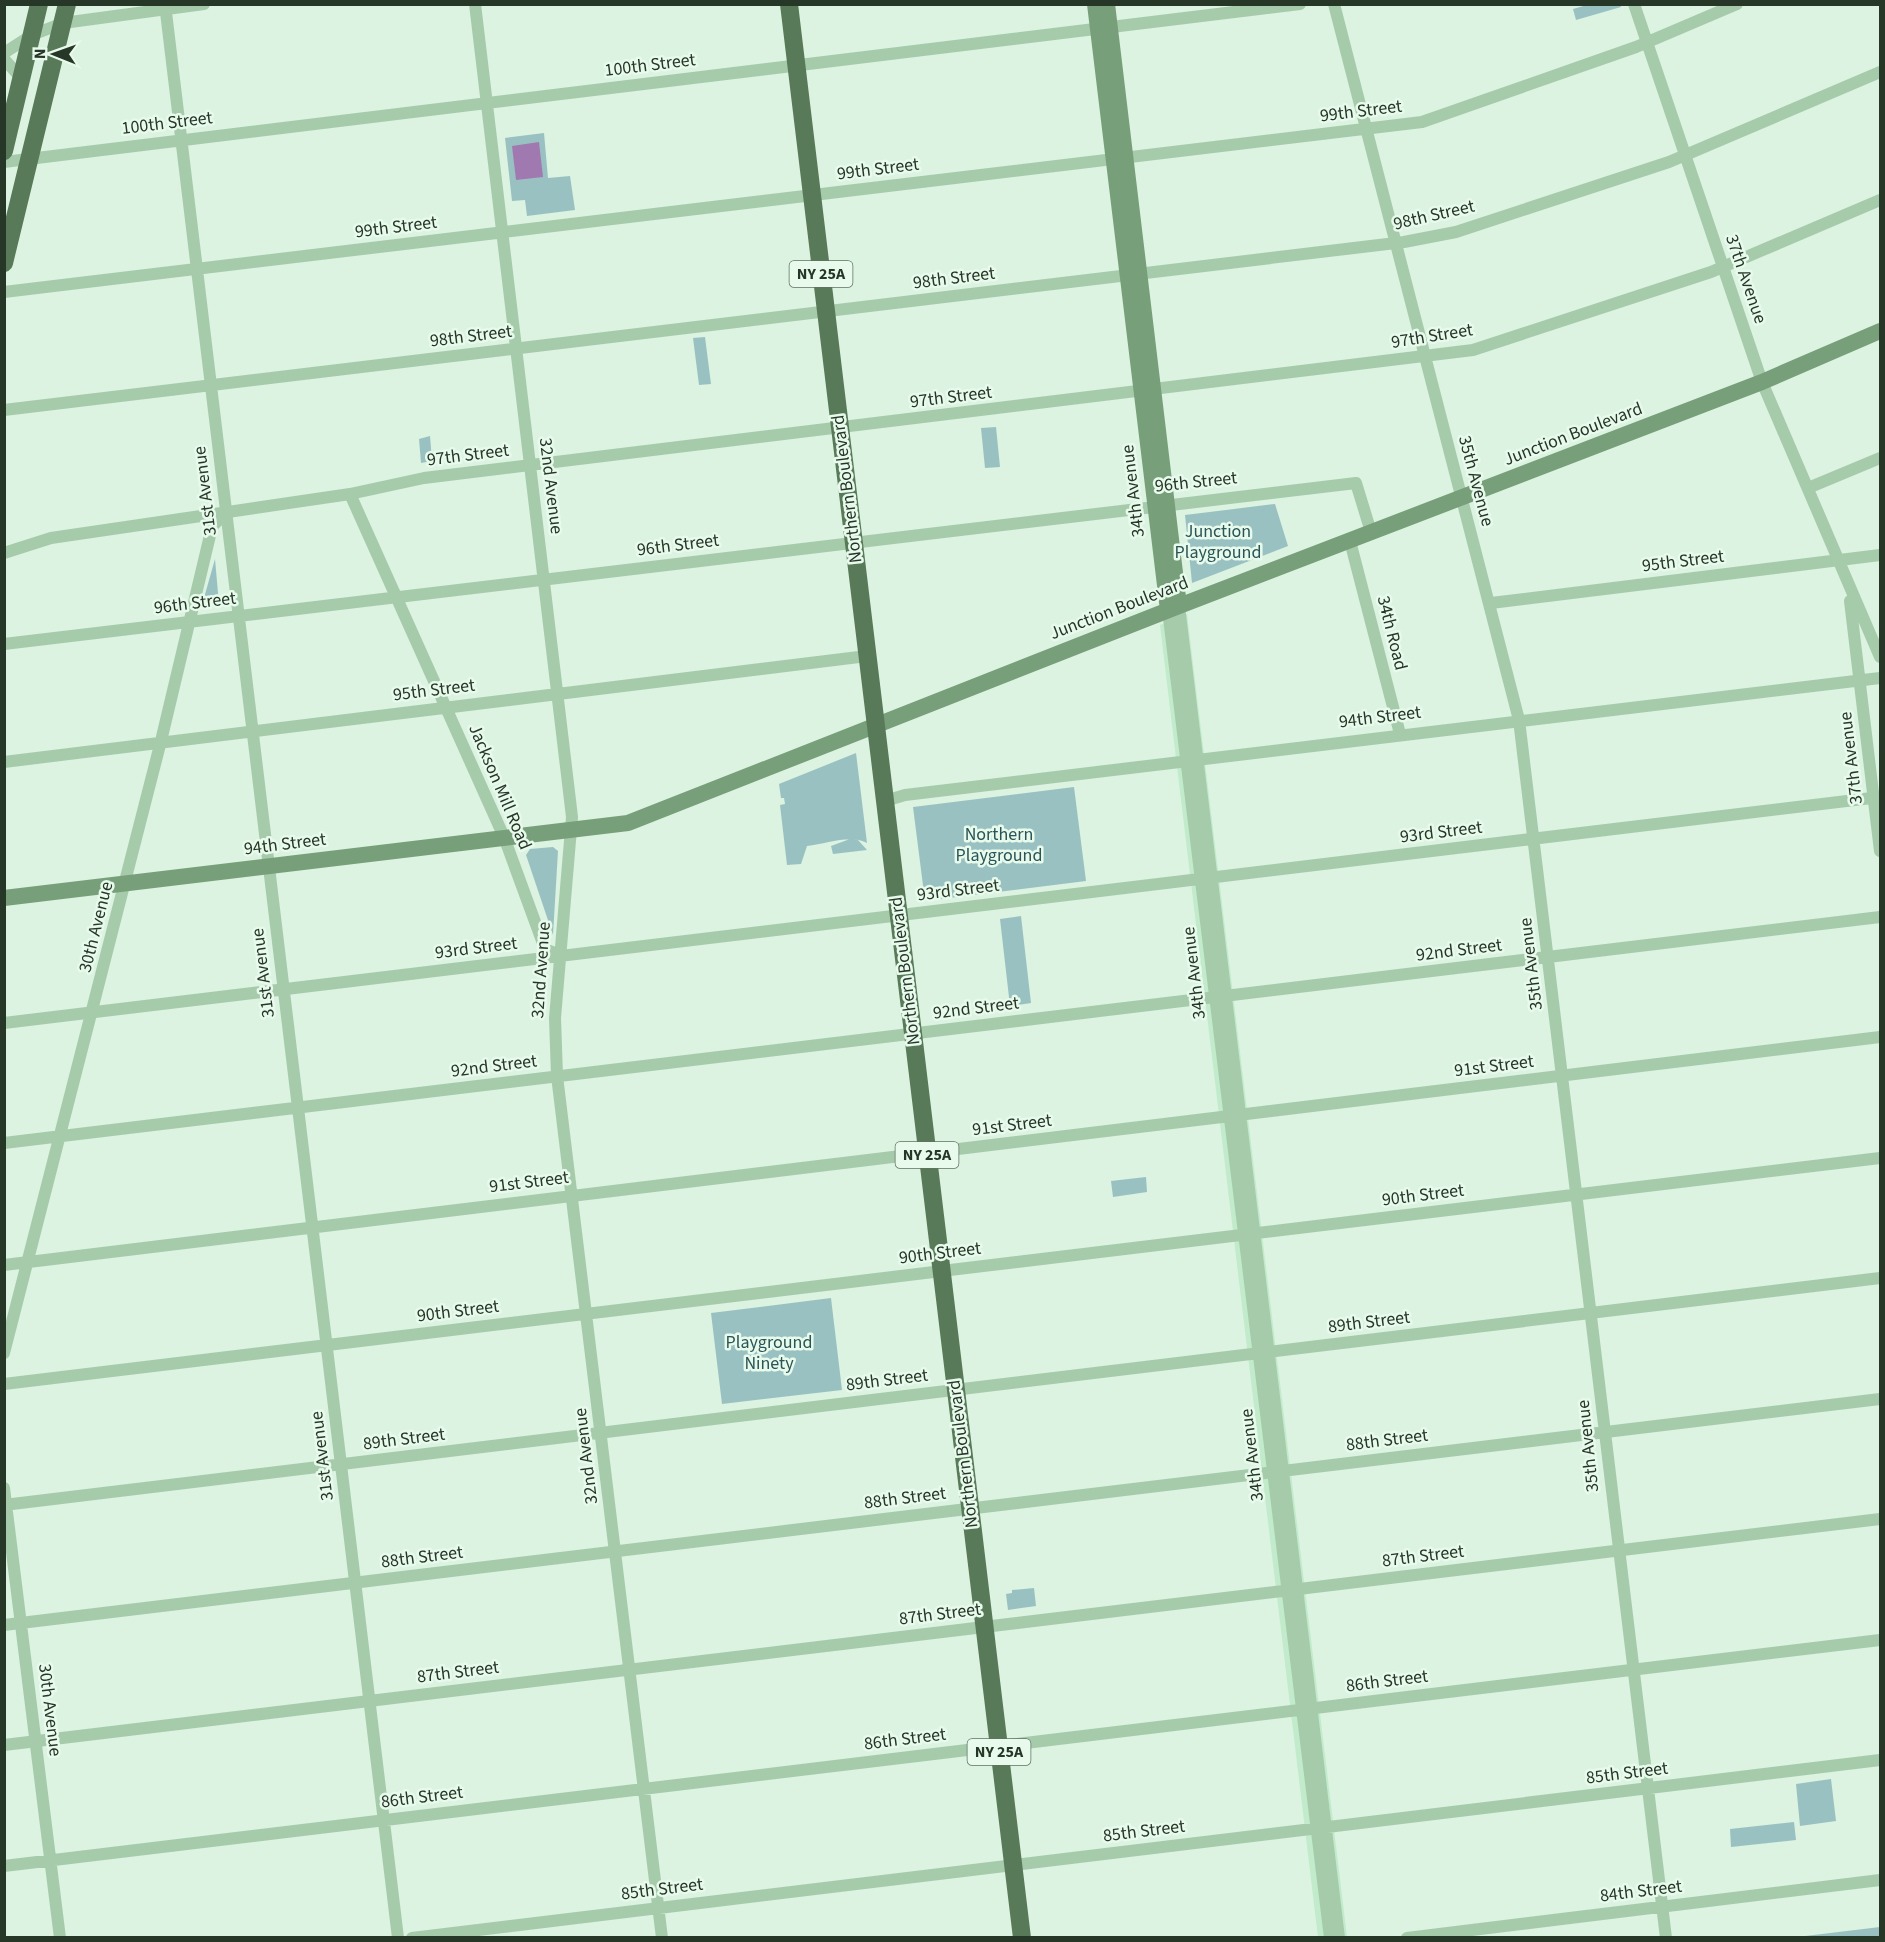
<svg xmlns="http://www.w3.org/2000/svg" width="1885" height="1942" font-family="'Source Sans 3',sans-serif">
  <rect width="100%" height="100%" fill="#dbf3e0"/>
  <path fill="#9ac1c2" d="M1587 5H1620L1621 7 1576 20 1573 9Z
    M544 133 548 178 570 176 575 210 527 216 525 200 512 201 505 138Z
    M705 337 711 384 699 385 693 338Z
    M996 427 1000 467 985 468 981 428Z
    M430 436 432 461 421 463 419 439Z
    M1275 504 1288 546 1192 583 1185 515Z
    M215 559 219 604 202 605Z
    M856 753 867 843C850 834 827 844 807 846L801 864 787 865 780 805 785 804 784 798H781L779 784Z
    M1074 787 1086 881 925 901 913 807Z
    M850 839 858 840 867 850 833 854 831 846Z
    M553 847 558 851 553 935 526 855 530 849Z
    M1021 916 1031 1003 1010 1006 1000 919Z
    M1146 1177 1147 1192 1113 1197 1111 1181Z
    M831 1298 842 1390 722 1404 711 1313Z
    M1034 1588 1036 1606 1008 1610 1006 1594 1012 1593V1590Z
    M1831 1779 1836 1821 1800 1826 1796 1784Z
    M1794 1822 1796 1840 1731 1847 1730 1829Z
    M1880 1927V1937H1797Z"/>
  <path fill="#c1ebcb" d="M1187 614 1347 1937H1318L1160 625Z"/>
  <path fill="#a179b1" d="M539 142 543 177 516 180 512 146Z"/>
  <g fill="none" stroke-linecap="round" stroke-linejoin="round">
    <path stroke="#a6cbab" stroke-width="12" d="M165 4 398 1938
      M475 4 572 817 555 1018 557 1076 662 1938
      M1334 4 1519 720 1666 1938
      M1634 4 1762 382 1880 657
      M4 53 32 35 63 23 204 4
      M4 59 22 79
      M4 162 1300 4
      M4 292 1422 122 1636 47 1737 4
      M4 410 1404 242 1456 232 1669 162 1880 72
      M1808 488 1880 458
      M350 494 504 837 545 949 560 955
      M1350 541 1400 734
      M4 553 51 538 350 494 424 478 1473 350 1711 272 1880 200
      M1850 601 1880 851
      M1491 603 1880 555
      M1179 606 1339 1938
      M1168 610 1330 1938
      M4 644 1356 483 1371 532
      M4 762 867 656
      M885 801 905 795 1880 678
      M4 1023 1880 797
      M4 1143 1880 917
      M4 1265 1880 1037
      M4 1353 161 741 212 527 226 512
      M4 1384 1880 1158
      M4 1488 60 1938
      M4 1505 1880 1278
      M4 1625 1880 1399
      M4 1745 1880 1519
      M4 1866 1880 1640
      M412 1938 1880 1760
      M1407 1938 1880 1880"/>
    <path stroke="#779f79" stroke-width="16" d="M1095 4 1168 610
      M1107 4 1179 606
      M4 898 628 823 1179 606 1762 382 1880 331"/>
    <path stroke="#587a58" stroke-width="18" d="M789 4 1022 1938
      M4 151 39 4
      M4 263 67 4"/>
  </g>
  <g text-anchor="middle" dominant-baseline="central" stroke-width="5" stroke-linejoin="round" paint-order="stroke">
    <g fill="#e7faec" stroke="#617262" stroke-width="1.5">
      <rect x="789.5" y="261" width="63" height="26" rx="4.5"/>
      <rect x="895.5" y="1142" width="63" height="26" rx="4.5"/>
      <rect x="967.5" y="1739" width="63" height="26" rx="4.5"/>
    </g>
    <g font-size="16" font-weight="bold" fill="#273727">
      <text x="821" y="274">NY 25A</text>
      <text x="927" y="1155">NY 25A</text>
      <text x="999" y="1752">NY 25A</text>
    </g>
    <g font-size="18" fill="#273727" stroke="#e7faec">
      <text transform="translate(650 65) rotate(-7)">100th Street</text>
      <text transform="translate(1361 111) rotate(-7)">99th Street</text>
      <text transform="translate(167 123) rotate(-7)">100th Street</text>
      <text transform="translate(878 169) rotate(-7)">99th Street</text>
      <text transform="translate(1434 215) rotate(-13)">98th Street</text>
      <text transform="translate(396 227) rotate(-7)">99th Street</text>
      <text transform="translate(954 278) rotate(-7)">98th Street</text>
      <text transform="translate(1746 279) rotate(71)">37th Avenue</text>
      <text transform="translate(471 336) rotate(-7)">98th Street</text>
      <text transform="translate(1432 336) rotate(-9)">97th Street</text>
      <text transform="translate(951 397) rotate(-7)">97th Street</text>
      <text transform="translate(1573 434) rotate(-21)">Junction Boulevard</text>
      <text transform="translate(468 455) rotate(-7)">97th Street</text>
      <text transform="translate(1476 481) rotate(75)">35th Avenue</text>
      <text transform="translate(1196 482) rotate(-6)">96th Street</text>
      <text transform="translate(551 486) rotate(83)">32nd Avenue</text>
      <text transform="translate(847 489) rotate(-97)">Northern Boulevard</text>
      <text transform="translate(205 491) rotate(-97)">31st Avenue</text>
      <text transform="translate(1133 491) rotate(-97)">34th Avenue</text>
      <text transform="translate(678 545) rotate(-7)">96th Street</text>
      <text transform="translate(1683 561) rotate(-7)">95th Street</text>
      <text transform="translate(195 603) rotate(-7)">96th Street</text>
      <text transform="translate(1119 608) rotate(-21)">Junction Boulevard</text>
      <text transform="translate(1392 633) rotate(76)">34th Road</text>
      <text transform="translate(434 690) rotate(-7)">95th Street</text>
      <text transform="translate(1380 717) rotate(-7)">94th Street</text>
      <text transform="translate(1851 758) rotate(-97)">37th Avenue</text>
      <text transform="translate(500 787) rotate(67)">Jackson Mill Road</text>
      <text transform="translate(1441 832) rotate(-7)">93rd Street</text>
      <text transform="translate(285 844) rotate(-7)">94th Street</text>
      <text transform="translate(958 890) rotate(-7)">93rd Street</text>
      <text transform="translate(96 927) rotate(-76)">30th Avenue</text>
      <text transform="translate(476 948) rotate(-7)">93rd Street</text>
      <text transform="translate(1459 950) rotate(-7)">92nd Street</text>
      <text transform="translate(1531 964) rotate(-97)">35th Avenue</text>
      <text transform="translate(541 970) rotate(-86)">32nd Avenue</text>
      <text transform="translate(905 971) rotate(-97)">Northern Boulevard</text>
      <text transform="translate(263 973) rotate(-97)">31st Avenue</text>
      <text transform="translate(1194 973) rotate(-97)">34th Avenue</text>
      <text transform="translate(976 1008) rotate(-7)">92nd Street</text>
      <text transform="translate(494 1066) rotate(-7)">92nd Street</text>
      <text transform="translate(1494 1066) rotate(-7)">91st Street</text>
      <text transform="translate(1012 1125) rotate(-7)">91st Street</text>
      <text transform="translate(529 1182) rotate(-7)">91st Street</text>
      <text transform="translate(1423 1195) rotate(-7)">90th Street</text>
      <text transform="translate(940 1253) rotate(-7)">90th Street</text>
      <text transform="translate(458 1311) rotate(-7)">90th Street</text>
      <text transform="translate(1369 1322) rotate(-7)">89th Street</text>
      <text transform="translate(887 1380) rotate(-7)">89th Street</text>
      <text transform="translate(404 1439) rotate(-7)">89th Street</text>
      <text transform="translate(1387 1440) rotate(-7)">88th Street</text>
      <text transform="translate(1588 1446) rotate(-96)">35th Avenue</text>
      <text transform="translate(963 1454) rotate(-97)">Northern Boulevard</text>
      <text transform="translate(1252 1455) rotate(-97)">34th Avenue</text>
      <text transform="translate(322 1456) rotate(-97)">31st Avenue</text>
      <text transform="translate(586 1456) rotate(-97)">32nd Avenue</text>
      <text transform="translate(905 1498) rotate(-7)">88th Street</text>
      <text transform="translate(1423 1556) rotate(-7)">87th Street</text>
      <text transform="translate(422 1557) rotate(-7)">88th Street</text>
      <text transform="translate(940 1614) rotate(-7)">87th Street</text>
      <text transform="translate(458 1672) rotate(-7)">87th Street</text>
      <text transform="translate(1387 1681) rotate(-7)">86th Street</text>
      <text transform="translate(50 1710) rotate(83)">30th Avenue</text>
      <text transform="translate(905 1739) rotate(-7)">86th Street</text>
      <text transform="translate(1627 1773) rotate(-7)">85th Street</text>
      <text transform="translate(422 1797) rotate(-7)">86th Street</text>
      <text transform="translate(1144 1831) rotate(-7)">85th Street</text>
      <text transform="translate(662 1889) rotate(-7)">85th Street</text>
      <text transform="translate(1641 1891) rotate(-7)">84th Street</text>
    </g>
    <g font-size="18" fill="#2a5456" stroke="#e7faec">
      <text x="1218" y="531">Junction<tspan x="1218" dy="21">Playground</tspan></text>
      <text x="999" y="834">Northern<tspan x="999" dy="21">Playground</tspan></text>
      <text x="769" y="1342">Playground<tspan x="769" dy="21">Ninety</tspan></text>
    </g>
  </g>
  <rect width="1885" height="1942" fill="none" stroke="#273727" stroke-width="12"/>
  <g transform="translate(54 54) rotate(271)" stroke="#e7faec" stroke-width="4.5" paint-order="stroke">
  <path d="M0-4.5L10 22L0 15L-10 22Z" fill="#273727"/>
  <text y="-9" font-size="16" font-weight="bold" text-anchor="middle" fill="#273727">N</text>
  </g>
</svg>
